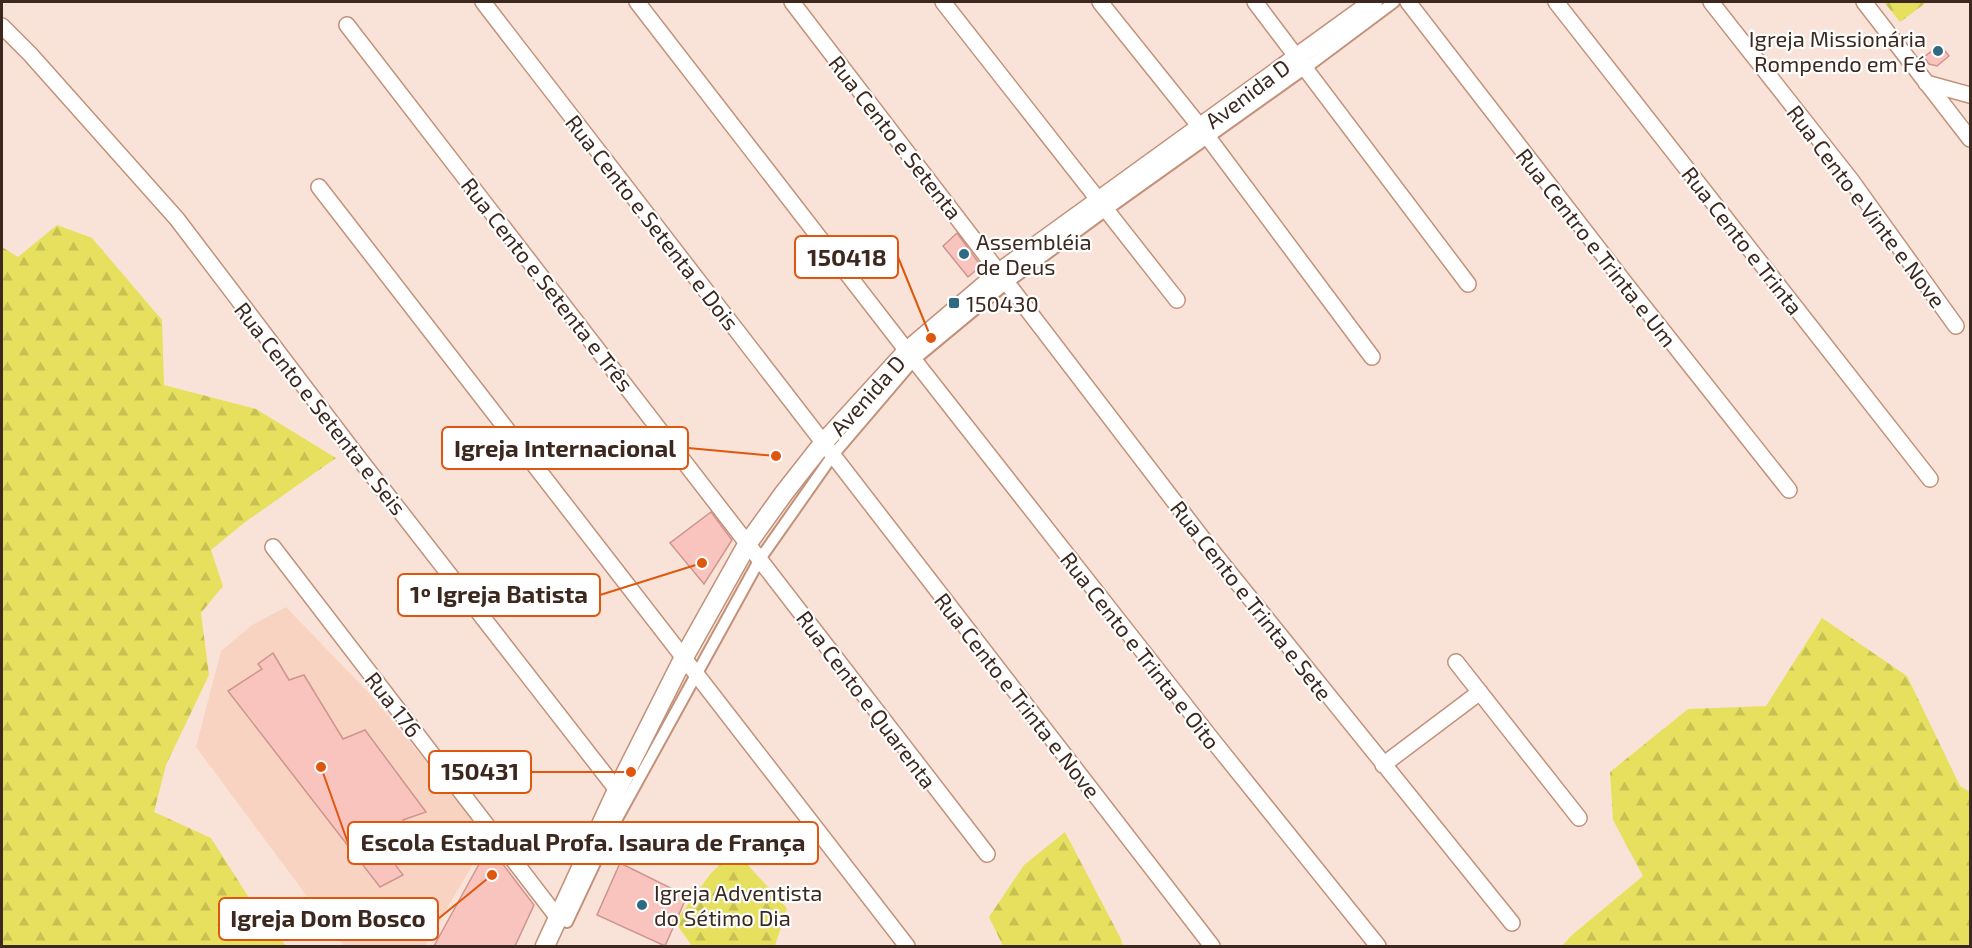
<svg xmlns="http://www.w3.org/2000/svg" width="1972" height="948" font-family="'Exo 2',sans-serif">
  <defs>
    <pattern id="forest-firs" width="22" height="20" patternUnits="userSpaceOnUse" patternTransform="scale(1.5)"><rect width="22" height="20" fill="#e7e05f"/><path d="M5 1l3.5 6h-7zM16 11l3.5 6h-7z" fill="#c7c052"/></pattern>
  </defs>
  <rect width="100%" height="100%" fill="#f9e3d9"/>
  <path fill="#f8d3c2" d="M286 607 370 694 489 837 425 946H344L196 747 221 651 252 625Z"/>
  <path fill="url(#forest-firs)" d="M1884 2H1927L1900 22Z
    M57 225 92 238 162 320 164 385 256 409 336 458 244 523 211 550 223 586 201 613 209 675 166 765 154 812 211 838 258 912 286 946H2V247L18 257Z
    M1822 618 1907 676 1960 786 1970 792V946H1562L1572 935 1643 876 1613 820 1610 772 1688 709 1766 706Z
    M1065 832 1121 939 1123 946H1003L989 917 1024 865Z
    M735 851 787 908 775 946H692L675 922 711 873Z"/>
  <path fill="#f9c4be" stroke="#ce958e" stroke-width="1.5" d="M1940 45 1949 56 1937 66 1929 64 1924 57Z
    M957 233 981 266 968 277 943 246Z
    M711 512 732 540 704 584 670 543Z
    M273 653 289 680 304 675 343 739 365 730 426 812 403 820 412 835 387 854 403 875 380 887 228 691 262 669 258 664Z
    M489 846 534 905 515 946H434Z
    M620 863 687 896 665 946 597 915Z"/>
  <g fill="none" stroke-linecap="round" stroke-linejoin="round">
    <defs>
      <path id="pedestrian" d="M567 922 609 833 760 559 833 455 914 360 1008 282 1105 211 1307 67 1394 2"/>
      <path id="minor" d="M483 2 1212 946
        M637 2 907 351 1214 742 1378 946
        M792 2 1216 556 1512 923
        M943 2 1177 300
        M1100 2 1201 128 1372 357
        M1255 2 1468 284
        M1408 2 1625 283 1789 490
        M1556 2 1930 479
        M1711 2 1851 180 1956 326
        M1864 2 1970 139
        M347 25 987 854
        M2 26 30 54 177 219 354 452 617 790
        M1926 83 1970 95
        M319 187 907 946
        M273 547 558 918
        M1456 662 1579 818
        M1383 765 1480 692"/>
      <path id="tertiary" d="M545 946 617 790 683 659 748 543 784 493 824 442 907 351 1000 272 1373 2"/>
    </defs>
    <use href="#pedestrian" stroke="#c39179" stroke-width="14"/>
    <use href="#minor" stroke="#c39179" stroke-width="18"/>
    <use href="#tertiary" stroke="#c39179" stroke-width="21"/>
    <use href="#pedestrian" stroke="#fff" stroke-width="10"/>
    <use href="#minor" stroke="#fff" stroke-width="15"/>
    <use href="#tertiary" stroke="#fff" stroke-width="18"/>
  </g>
  <g fill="#2e6a81" stroke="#fff" stroke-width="2">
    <circle cx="1938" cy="51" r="6"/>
    <circle cx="964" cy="254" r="6"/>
    <rect x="948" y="297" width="12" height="12" rx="3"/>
    <circle cx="642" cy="905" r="6"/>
  </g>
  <g text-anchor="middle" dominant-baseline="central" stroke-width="4.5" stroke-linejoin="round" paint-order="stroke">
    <g font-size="22" fill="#3c281e" stroke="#fff" text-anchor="start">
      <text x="1926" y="38" text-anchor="end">Igreja Missionária<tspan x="1926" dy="25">Rompendo em Fé</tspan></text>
      <text x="976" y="241">Assembléia<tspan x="976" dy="25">de Deus</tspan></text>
      <text x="966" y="303">150430</text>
      <text x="654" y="892">Igreja Adventista<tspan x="654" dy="25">do Sétimo Dia</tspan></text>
    </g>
    <g font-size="22" fill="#3c281e" stroke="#fff">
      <text transform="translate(1247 93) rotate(-37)">Avenida D</text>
      <text transform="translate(896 137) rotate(52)">Rua Cento e Setenta</text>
      <text transform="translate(1867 206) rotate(53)">Rua Cento e Vinte e Nove</text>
      <text transform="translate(653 222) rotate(52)">Rua Cento e Setenta e Dois</text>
      <text transform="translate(1743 240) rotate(52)">Rua Cento e Trinta</text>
      <text transform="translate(1597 247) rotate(52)">Rua Centro e Trinta e Um</text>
      <text transform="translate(548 284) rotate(52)">Rua Cento e Setenta e Três</text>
      <text transform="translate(867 395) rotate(-48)">Avenida D</text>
      <text transform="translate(321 408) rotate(52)">Rua Cento e Setenta e Seis</text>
      <text transform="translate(1252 600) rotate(52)">Rua Cento e Trinta e Sete</text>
      <text transform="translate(1141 650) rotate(52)">Rua Cento e Trinta e Oito</text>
      <text transform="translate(1018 695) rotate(52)">Rua Cento e Trinta e Nove</text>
      <text transform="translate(867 699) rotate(53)">Rua Cento e Quarenta</text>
      <text transform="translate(394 704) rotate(52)">Rua 176</text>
    </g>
  </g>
  <path fill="none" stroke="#df570d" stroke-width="2" d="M931 338L898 257M776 456L688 448M702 563L600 595M631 772L531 772M321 767L348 843M492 875L438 919"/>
  <g fill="#df570d" stroke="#fff" stroke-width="2">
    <circle cx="931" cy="338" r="6"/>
    <circle cx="776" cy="456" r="6"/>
    <circle cx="702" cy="563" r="6"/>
    <circle cx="631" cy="772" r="6"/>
    <circle cx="321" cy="767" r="6"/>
    <circle cx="492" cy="875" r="6"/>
  </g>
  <g fill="#fff" stroke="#df570d" stroke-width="2">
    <rect x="795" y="236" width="103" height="42" rx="6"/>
    <rect x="442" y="427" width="246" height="42" rx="6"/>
    <rect x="398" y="574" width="202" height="42" rx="6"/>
    <rect x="429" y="751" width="102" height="42" rx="6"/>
    <rect x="348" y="822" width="470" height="42" rx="6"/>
    <rect x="219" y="898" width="219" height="42" rx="6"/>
  </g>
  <g font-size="24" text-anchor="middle" font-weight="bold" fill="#3c281e">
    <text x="847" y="266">150418</text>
    <text x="565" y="457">Igreja Internacional</text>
    <text x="499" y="603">1º Igreja Batista</text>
    <text x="480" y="780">150431</text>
    <text x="583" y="851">Escola Estadual Profa. Isaura de França</text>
    <text x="328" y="927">Igreja Dom Bosco</text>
  </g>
  <rect width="1972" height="948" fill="none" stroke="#3c281e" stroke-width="6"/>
</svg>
